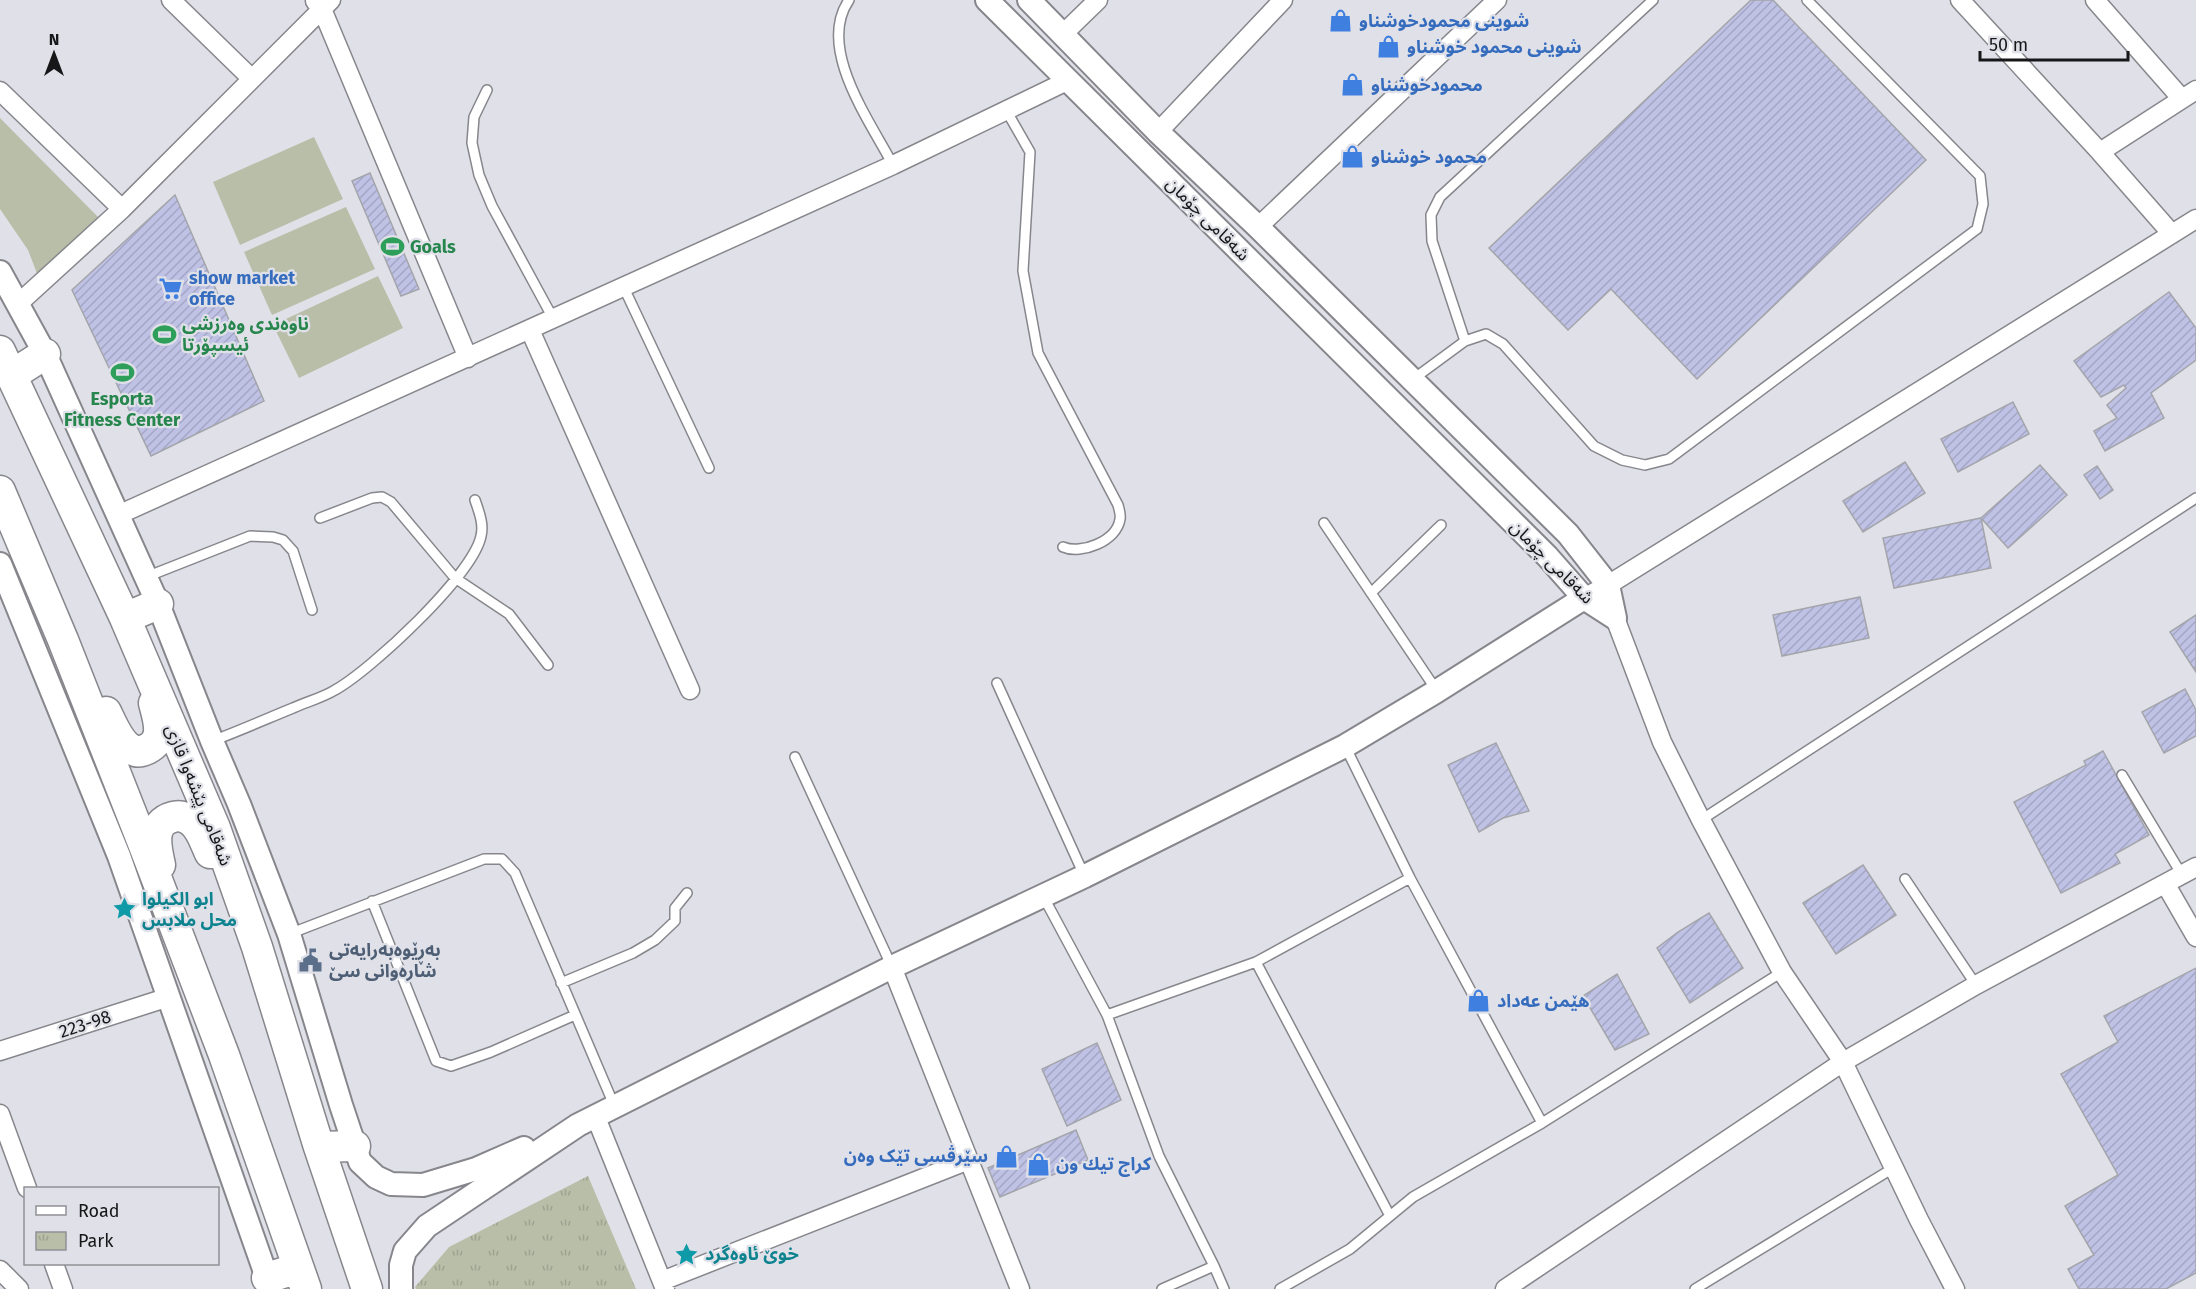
<svg xmlns="http://www.w3.org/2000/svg" width="2196" height="1289" font-family="'Fira Sans','Noto Sans Arabic',sans-serif">
  <defs>
    <pattern id="park-tufts" width="24" height="20" patternUnits="userSpaceOnUse" patternTransform="scale(1.5)"><rect width="24" height="20" fill="#b8bea8"/><path d="M3 7l-1-3M5 7V3M7 7l1-3M15 17l-1-3M17 17v-4M19 17l1-3" fill="none" stroke="#9da390"/></pattern>
    <pattern id="building-hatch" width="6" height="6" patternUnits="userSpaceOnUse" patternTransform="scale(1.5)"><rect width="6" height="6" fill="#bfc2e5"/><path d="M-1 1l2-2M0 6l6-6M5 7l2-2" fill="none" stroke="#a3a6c4"/></pattern>
  </defs>
  <rect width="100%" height="100%" fill="#e0e1e8"/>
  <path fill="#b8bea8" d="M0 118 98 217 38 276 28 250 0 209Z
    M314 137 343 199 240 245 213 182Z
    M346 207 375 269 272 315 244 252Z
    M378 276 403 328 299 378 273 325Z"/>
  <path fill="url(#park-tufts)" d="M588 1176 636 1289H416L415 1287 449 1247Z"/>
  <path fill="url(#building-hatch)" stroke="#a4a5ab" stroke-width="1.5" d="M1751 0H1773L1926 160 1697 379 1611 289 1568 330 1489 248Z
    M370 173 419 289 401 296 352 181Z
    M175 195 264 401 151 456 72 290Z
    M2169 292 2196 328V360L2151 393 2164 418 2105 451 2094 431 2117 418 2107 405 2126 388 2124 385 2101 397 2074 361Z
    M2013 402 2029 434 1958 472 1941 439Z
    M1905 462 1925 493 1863 532 1843 501Z
    M2040 465 2067 495 2008 548 1981 518Z
    M2097 466 2113 490 2100 499 2084 475Z
    M1981 518 1991 568 1894 588 1883 538Z
    M1860 597 1869 638 1782 656 1773 615Z
    M2196 615V672L2170 632Z
    M2185 689 2196 710V736L2164 753 2142 712Z
    M1496 743 1529 811 1503 818 1479 832 1448 765Z
    M2103 751 2149 835 2115 854 2120 863 2061 893 2014 802 2086 765 2084 761Z
    M1863 865 1896 915 1836 954 1803 903Z
    M1709 913 1743 968 1690 1003 1657 948 1678 932Z
    M2196 968V1273L2166 1289H2079L2068 1269 2094 1255 2065 1206 2118 1175 2061 1074 2118 1042 2104 1016Z
    M1617 974 1649 1034 1615 1050 1583 996Z
    M1097 1043 1121 1100 1067 1126 1042 1069Z
    M1076 1130 1088 1160 1000 1197 988 1168Z"/>
  <g fill="none" stroke-linecap="round" stroke-linejoin="round">
    <defs>
      <path id="service" d="M849 0C816 48 870 121 893 165
        M487 90 474 117 472 143 479 175 492 206 554 320
        M1006 110 1030 152 1023 271 1038 353 1118 505C1119 509 1121 515 1120 519 1117 541 1081 555 1063 547
        M624 288 709 468
        M1465 341 1432 241 1431 215 1440 197 1653 0
        M1412 380 1465 341 1486 334 1503 344 1594 446 1622 460 1645 465 1669 459 1977 229 1983 204 1980 176 1807 0
        M320 518 372 498 382 497 391 502 455 578 509 614 548 665
        M1324 523 1437 691
        M146 577 250 536 273 537 283 540 293 551 312 610
        M1371 593 1441 525
        M997 683 1084 875
        M212 741C239 731 266 719 293 708 306 702 322 698 335 690 371 670 473 575 481 536 484 524 479 512 475 500
        M1345 746 1410 878 1542 1123
        M795 757 892 967
        M2122 775 2182 875
        M1701 820 2196 498
        M1905 879 1976 985
        M1043 896 1107 1015 1159 1156 1214 1266
        M372 901 436 1061 451 1066 491 1052 575 1015
        M289 934 484 859H502L515 873 614 1105
        M1256 962 1390 1216
        M561 983 633 953 655 940 675 921V908L687 893
        M1107 1015 1256 962 1410 878
        M1162 1289 1214 1266 1224 1289
        M1280 1289 1350 1249 1413 1197 1542 1123 1782 972
        M1695 1289 1895 1167"/>
      <path id="minor" d="M171 0 251 78
        M1960 0 2100 152 2172 234
        M2095 0 2182 99
        M315 1 322 9 468 358
        M1063 34 1098 0
        M0 91 122 209
        M1158 132 1283 0
        M2100 152 2196 90
        M1258 227 1497 0
        M19 303 122 209 331 0
        M530 330 690 690
        M118 515 893 165 1067 81
        M1584 598 1608 585 2196 219
        M1615 618 1662 742 1701 820 1782 972 1843 1062 1919 1220 1955 1289
        M2166 885 2196 937
        M892 967 1020 1289
        M0 1051 169 997
        M0 1114 27 1188
        M595 1115 665 1289
        M54 1264 63 1289
        M0 1270 19 1289
        M662 1281 969 1160
        M1505 1289 1843 1062 1976 985 2196 867"/>
      <path id="tertiary" d="M987 0 1547 556 1584 598 1615 618
        M1029 0 1158 132 1258 227 1568 534 1608 585 1615 618
        M0 272 45 354 158 604 212 741 239 804 289 934 341 1105 360 1162 376 1177 391 1184 423 1185 476 1169 524 1148
        M0 564 119 856 271 1289
        M401 1289V1265L405 1251 427 1226 578 1125 892 967 1085 876 1345 746 1437 691 1584 598"/>
      <path id="trunk" d="M0 351 125 618 215 828 257 947 319 1147 367 1289
        M12 375 45 354
        M0 491 63 640 143 843 224 1055 306 1289
        M125 618 158 604
        M106 712C112 724 120 745 133 750 138 753 143 751 147 749 166 740 158 719 154 703
        M160 865C156 847 150 823 173 817 179 815 186 817 191 821 201 828 205 843 210 853
        M319 1147 355 1146
        M267 1278 298 1268"/>
    </defs>
    <use href="#service" stroke="#86868c" stroke-width="12"/>
    <use href="#minor" stroke="#86868c" stroke-width="21"/>
    <use href="#tertiary" stroke="#86868c" stroke-width="26"/>
    <use href="#trunk" stroke="#86868c" stroke-width="33"/>
    <use href="#service" stroke="#fff" stroke-width="9"/>
    <use href="#minor" stroke="#fff" stroke-width="18"/>
    <use href="#tertiary" stroke="#fff" stroke-width="22"/>
    <use href="#trunk" stroke="#fff" stroke-width="30"/>
  </g>
  <defs>
    <symbol id="shop-bare" viewBox="-9 -9 18 18"><path d="M-5-2.5h2.3a2.7 3.5 0 0 1 5.4 0H5L5.5 6h-11ZM-1.5-2.5h3a1.5 2.3 0 0 0-3 0Z" fill="#3f7fe0" stroke="#e0e1e8" stroke-width="2.5" paint-order="stroke"/></symbol>
    <symbol id="stadium-bare" viewBox="-9 -9 18 18"><path d="M0-5a6.5 5 0 1 0 0 10a6.5 5 0 1 0 0-10ZM-3.5-1.8h7v3.6h-7Z" fill="#2e9e5b" stroke="#e0e1e8" stroke-width="2.5" paint-order="stroke"/></symbol>
    <symbol id="supermarket-bare" viewBox="-9 -9 18 18"><path d="M-6-5.5h2.5l.6 2H6L4.5 2H-2.5L-4.4-4H-6ZM-1.5 3.2a1.3 1.3 0 1 0 .1 0ZM3 3.2a1.3 1.3 0 1 0 .1 0Z" fill="#3f7fe0" stroke="#e0e1e8" stroke-width="2.5" paint-order="stroke"/></symbol>
    <symbol id="sight-bare" viewBox="-9 -9 18 18"><path d="M0-6L1.8-2.2L6-1.7L2.9 1.2L3.7 5.4L0 3.3L-3.7 5.4L-2.9 1.2L-6-1.7L-1.8-2.2Z" fill="#0f9aa8" stroke="#e0e1e8" stroke-width="2.5" paint-order="stroke"/></symbol>
    <symbol id="civic-bare" viewBox="-9 -9 18 18"><path d="M-.6-6.5H3V-4.5H.6V-3L4-1V1h2V6H-6V1h2V-1L-.6-3ZM-1.2 2.5V6h2.4V2.5Z" fill="#5c6f8a" stroke="#e0e1e8" stroke-width="2.5" paint-order="stroke"/></symbol>
  </defs>
  <g fill-rule="evenodd">
    <use href="#shop-bare" x="1324" y="4" width="33" height="33"/>
    <use href="#shop-bare" x="1372" y="30" width="33" height="33"/>
    <use href="#shop-bare" x="1336" y="68" width="33" height="33"/>
    <use href="#shop-bare" x="1336" y="140" width="33" height="33"/>
    <use href="#stadium-bare" x="376" y="230" width="33" height="33"/>
    <use href="#supermarket-bare" x="154" y="272" width="33" height="33"/>
    <use href="#stadium-bare" x="148" y="318" width="33" height="33"/>
    <use href="#stadium-bare" x="106" y="356" width="33" height="33"/>
    <use href="#sight-bare" x="108" y="892" width="33" height="33"/>
    <use href="#civic-bare" x="294" y="944" width="33" height="33"/>
    <use href="#shop-bare" x="1462" y="984" width="33" height="33"/>
    <use href="#shop-bare" x="990" y="1140" width="33" height="33"/>
    <use href="#shop-bare" x="1022" y="1148" width="33" height="33"/>
    <use href="#sight-bare" x="670" y="1238" width="33" height="33"/>
  </g>
  <g text-anchor="middle" dominant-baseline="central" stroke-width="4.5" stroke-linejoin="round" paint-order="stroke">
    <g font-size="18" font-weight="bold" fill="#366cbe" stroke="#e0e1e8" text-anchor="start">
      <text x="1359" y="21">شوينى محمودخوشناو</text>
      <text x="1407" y="47">شوينى محمود خوشناو</text>
      <text x="1371" y="85">محمودخوشناو</text>
      <text x="1371" y="157">محمود خوشناو</text>
      <text x="189" y="278">show market<tspan x="189" dy="21">office</tspan></text>
      <text x="1497" y="1001">هێمن عەداد</text>
      <text x="988" y="1156" text-anchor="end">سێرڤسی تێک وەن</text>
      <text x="1056" y="1164">كراج تيك ون</text>
    </g>
    <g font-size="18" fill="#171719" stroke="#e0e1e8">
      <text transform="translate(1208 219) rotate(45)">شەقامی چۆمان</text>
      <text transform="translate(1552 562) rotate(45)">شەقامی چۆمان</text>
      <text transform="translate(199 795) rotate(68)">شەقامی پێشەوا قازی</text>
      <text transform="translate(85 1024) rotate(-18)">223-98</text>
    </g>
    <g font-size="18" font-weight="bold" fill="#27864d" stroke="#e0e1e8" text-anchor="start">
      <text x="410" y="247">Goals</text>
      <text x="182" y="324">ناوەندی وەرزشی<tspan x="182" dy="21">ئیسپۆرتا</tspan></text>
      <text x="122" y="399" text-anchor="middle">Esporta<tspan x="122" dy="21">Fitness Center</tspan></text>
    </g>
    <g font-size="18" font-weight="bold" fill="#0d838f" stroke="#e0e1e8" text-anchor="start">
      <text x="142" y="899">ابو الكيلوا<tspan x="142" dy="21">محل ملابس</tspan></text>
      <text x="705" y="1254">خوێ ئاوەگرد</text>
    </g>
    <g font-size="18" font-weight="bold" fill="#4e5e75" stroke="#e0e1e8" text-anchor="start">
      <text x="329" y="950">بەڕێوەبەرایەتی<tspan x="329" dy="21">شارەوانی سێ</tspan></text>
    </g>
  </g>
  <rect x="24" y="1187" width="195" height="78" fill="#e0e1e8" stroke="#909095" stroke-width="1.5"/>
  <rect x="36" y="1206" width="30" height="9" fill="#ffffff" stroke="#909095" stroke-width="1.5"/>
  <text x="78" y="1217" font-size="18" fill="#171719">Road</text>
  <rect x="36" y="1232" width="30" height="18" fill="url(#park-tufts)" stroke="#909095" stroke-width="1.5"/>
  <text x="78" y="1247" font-size="18" fill="#171719">Park</text>
  <g transform="translate(54 54)" stroke="#e0e1e8" stroke-width="4.5" paint-order="stroke">
  <path d="M0-4.5L10 22L0 15L-10 22Z" fill="#171719"/>
  <text y="-9" font-size="16" font-weight="bold" text-anchor="middle" fill="#171719">N</text>
  </g>
  <path d="M1980 51v9h148v-9" fill="none" stroke="#171719" stroke-width="3"/>
  <text x="1989" y="51" font-size="18" fill="#171719" stroke="#e0e1e8" stroke-width="4.5" paint-order="stroke">50 m</text>
</svg>
